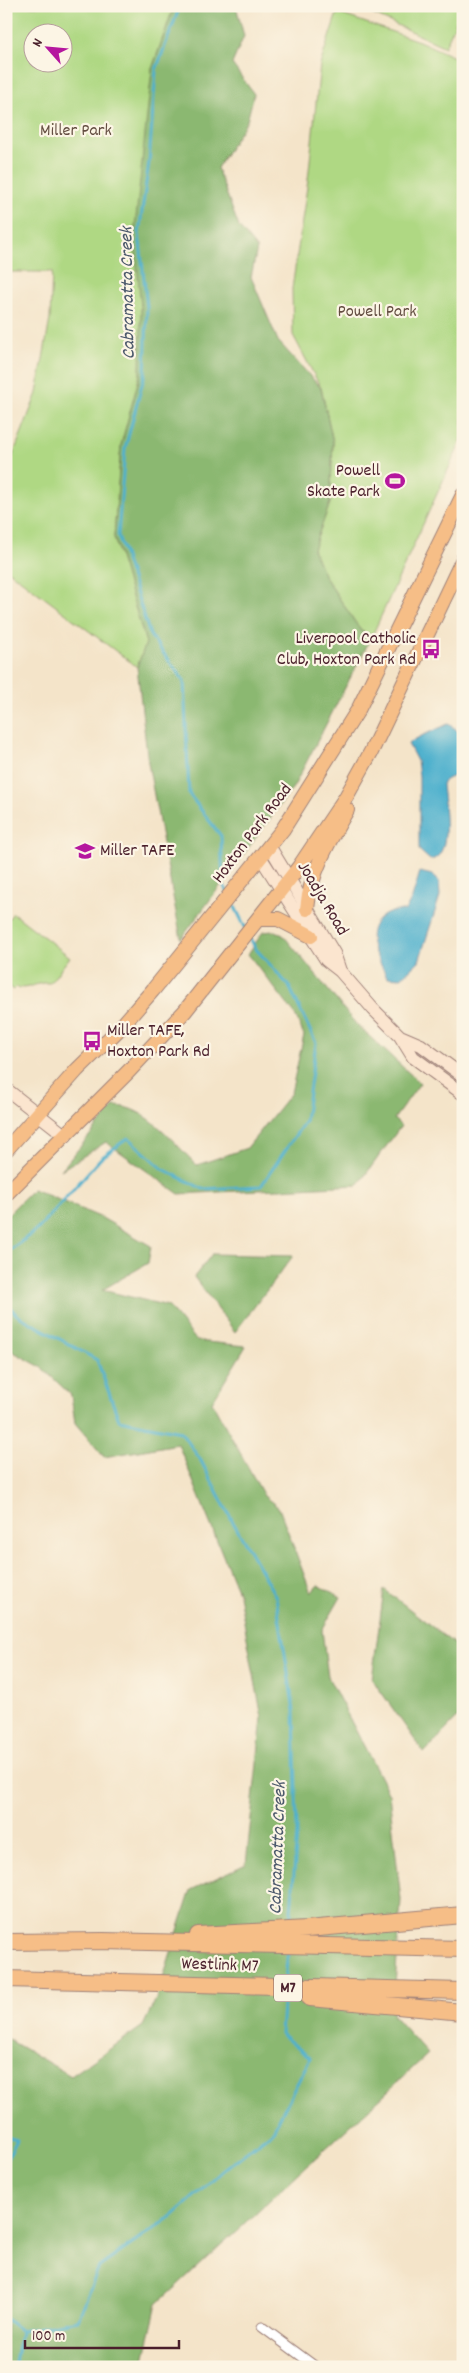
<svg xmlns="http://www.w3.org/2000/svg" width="469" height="2373" font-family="Dekko,sans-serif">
  <rect width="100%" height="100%" fill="#fcf5e5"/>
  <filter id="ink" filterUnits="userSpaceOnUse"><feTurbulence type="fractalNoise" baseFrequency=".02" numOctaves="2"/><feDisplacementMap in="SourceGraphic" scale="10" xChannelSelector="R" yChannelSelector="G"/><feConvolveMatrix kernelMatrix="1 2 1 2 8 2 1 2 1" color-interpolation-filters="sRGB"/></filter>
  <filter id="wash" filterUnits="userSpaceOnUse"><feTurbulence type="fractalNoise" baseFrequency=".0096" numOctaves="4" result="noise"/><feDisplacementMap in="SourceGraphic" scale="20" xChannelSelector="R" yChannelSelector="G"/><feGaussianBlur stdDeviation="1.12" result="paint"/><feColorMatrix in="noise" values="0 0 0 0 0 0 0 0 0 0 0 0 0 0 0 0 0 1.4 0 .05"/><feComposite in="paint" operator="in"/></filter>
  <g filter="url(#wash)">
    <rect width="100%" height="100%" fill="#f4e4c9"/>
    <path fill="#afd883" stroke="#7c7c57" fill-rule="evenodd" d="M6 6H174L152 69 140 375 121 445 114 537 146 643 137 667 6 569V473L37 393 50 319 52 272H6ZM32 32H62V62H32Z
      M355 6H463L445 47Z
      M337 13 419 41 463 61V437L372 636 361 631 325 577 313 549 330 503 333 442 321 388 293 335 292 289 308 180 320 65Z
      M13 913 70 957 50 983C37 981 28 991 16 987L13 990 6 985V922Z"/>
    <path fill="#8bb871" stroke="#6a6c4e" d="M174 6H236L244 36 232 64 254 94 247 121 217 168 239 227 257 249 251 277 278 341 321 388 333 442 330 503 313 549 325 577 361 631 372 636 294 786 181 939 148 763 137 667 146 643 114 537 121 445 140 375 141 307 134 236 152 69Z
      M273 931 283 935 356 1024 420 1083 394 1119 401 1126 358 1185 179 1194 106 1142 61 1170 114 1106C148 1106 174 1144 197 1165L247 1148 291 1093 304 1035 294 1013 248 954 263 932Z
      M33 1189 102 1218 151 1246 148 1263 102 1290 168 1306 197 1341 246 1346 212 1402 264 1496 279 1508 311 1593 318 1585 341 1597 322 1630 328 1677 389 1794 401 1900 393 2015 428 2054 157 2304 144 2360 140 2367H6V2038L71 2076 143 2026 156 1999 191 1890 246 1864 262 1718 239 1595 178 1444 104 1457 75 1423 71 1395 41 1367 6 1348V1216Z
      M212 1254 293 1256 235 1332 194 1277Z
      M384 1589 463 1651V1712L424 1753 372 1679Z"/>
    <path fill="#4eb0cd" stroke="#4c687c" d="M448 724C454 727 459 731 462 738 465 745 465 768 459 773 453 778 446 777 442 784 443 802 454 857 430 860L419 850V776L417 761 408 744C420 735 434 731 448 724Z
      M420 872 432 875 439 881 440 896 419 961 401 978 387 977C383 967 374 955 372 944 367 922 386 909 405 911L412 898Z"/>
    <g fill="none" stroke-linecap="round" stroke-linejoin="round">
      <path stroke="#4eb0cd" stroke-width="3" d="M180 6 156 70 149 162 139 233 147 307 145 373 125 449 118 535 150 635 184 681 189 794 221 836 223 884 227 891
        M231 899 246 929
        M6 1253 38 1229 101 1158 128 1138 163 1169 203 1189 261 1186 305 1121 316 1043 289 986 255 948 250 937
        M6 1303 17 1315 97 1360 119 1420 181 1432 200 1459 233 1522 276 1597 294 1711 297 1833 290 1926
        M285 1981 288 1950
        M6 2137 17 2140 6 2160
        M6 2319 21 2331
        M14 2367 21 2331 78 2320 99 2267 174 2215 221 2172 273 2131 310 2058 281 2034 284 1992"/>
    </g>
  </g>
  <g filter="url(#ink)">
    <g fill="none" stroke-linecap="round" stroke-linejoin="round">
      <defs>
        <path id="street" d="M262 2327 316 2367"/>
        <path id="secondary" d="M270 847 334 953 340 971
          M261 858 326 960 340 971 373 1009 400 1036 413 1057 463 1094
          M400 1036 421 1045 463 1076
          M6 1089 66 1136"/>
        <path id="primary" d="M307 909C310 873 329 841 347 810
          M258 919H278L311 936
          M6 1150 77 1070 119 1029 153 990 283 829 358 710 463 495
          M6 1194 128 1072 185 1011 299 867 346 797 371 752 463 559"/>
        <path id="highway" d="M198 1935 307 1929 463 1915
          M6 1942 103 1941 463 1949
          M6 1979 463 1991
          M310 1998 463 2012"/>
      </defs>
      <use href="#street" stroke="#9f827a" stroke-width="11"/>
      <use href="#secondary" stroke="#9f827a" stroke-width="14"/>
      <use href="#primary" stroke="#9f827a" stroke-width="16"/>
      <use href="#highway" stroke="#9f827a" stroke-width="18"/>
      <use href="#street" stroke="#fff" stroke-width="9"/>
      <use href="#secondary" stroke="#fbe5cf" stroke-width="12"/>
      <use href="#primary" stroke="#f6be87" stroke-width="14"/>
      <use href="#highway" stroke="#f6be87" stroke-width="16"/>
    </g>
  </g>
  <defs>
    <symbol id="stadium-bare" viewBox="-9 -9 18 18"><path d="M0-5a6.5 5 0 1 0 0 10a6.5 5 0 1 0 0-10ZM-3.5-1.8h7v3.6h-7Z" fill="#b5179e" stroke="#fcf5e5" stroke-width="2.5" paint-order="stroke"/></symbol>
    <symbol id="bus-bare" viewBox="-9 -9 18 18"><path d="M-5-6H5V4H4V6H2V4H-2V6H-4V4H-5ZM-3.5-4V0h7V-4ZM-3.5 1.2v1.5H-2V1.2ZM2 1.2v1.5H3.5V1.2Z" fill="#b5179e" stroke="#fcf5e5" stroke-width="2.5" paint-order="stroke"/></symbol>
    <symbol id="university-bare" viewBox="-9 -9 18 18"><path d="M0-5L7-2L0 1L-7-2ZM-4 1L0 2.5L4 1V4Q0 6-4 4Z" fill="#b5179e" stroke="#fcf5e5" stroke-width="2.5" paint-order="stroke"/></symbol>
  </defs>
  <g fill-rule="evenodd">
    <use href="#stadium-bare" x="381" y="467" width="28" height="28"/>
    <use href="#bus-bare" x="417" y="635" width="28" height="28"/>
    <use href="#university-bare" x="71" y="837" width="28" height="28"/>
    <use href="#bus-bare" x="78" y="1027" width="28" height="28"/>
  </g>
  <g text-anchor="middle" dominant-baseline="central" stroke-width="4.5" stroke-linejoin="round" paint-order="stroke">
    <rect fill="#fcf5e5" stroke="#7f5f63" stroke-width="1" x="274" y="1974.5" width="28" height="27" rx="4"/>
    <g font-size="16" font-weight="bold" fill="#4a1f2b">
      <text x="288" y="1988">M7</text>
    </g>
    <g font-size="18" fill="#634d41" stroke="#fcf5e5">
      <text x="76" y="131">Miller Park</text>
      <text x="377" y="312">Powell Park</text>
    </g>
    <g font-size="18" fill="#4a1f2b" stroke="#fcf5e5" text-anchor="end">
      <text x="380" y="471">Powell<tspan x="380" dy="21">Skate Park</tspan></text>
      <text x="416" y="639">Liverpool Catholic<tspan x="416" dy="21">Club, Hoxton Park Rd</tspan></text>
      <text x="100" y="851" text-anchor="start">Miller TAFE</text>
      <text x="107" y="1031" text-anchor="start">Miller TAFE,<tspan x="107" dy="21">Hoxton Park Rd</tspan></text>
    </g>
    <g font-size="18" fill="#4a1f2b" stroke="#fcf5e5">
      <text transform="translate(253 834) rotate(-53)">Hoxton Park Road</text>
      <text transform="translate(322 899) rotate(59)">Joadja Road</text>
      <text transform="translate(220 1966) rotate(2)">Westlink M7</text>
    </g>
    <g font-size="19" font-style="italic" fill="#4c596c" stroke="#fcf5e5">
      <text transform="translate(129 293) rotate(-91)">Cabramatta Creek</text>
      <text transform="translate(279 1848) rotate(-88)">Cabramatta Creek</text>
    </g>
  </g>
  <rect width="469" height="2373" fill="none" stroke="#fcf5e5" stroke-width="25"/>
  <g transform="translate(48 48) rotate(297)"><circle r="24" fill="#fcf5e5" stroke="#b59f9b"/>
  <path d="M0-4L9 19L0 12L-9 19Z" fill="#b5179e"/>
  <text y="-8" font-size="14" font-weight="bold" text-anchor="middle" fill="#4a1f2b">N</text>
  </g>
  <path d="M25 2340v8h154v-8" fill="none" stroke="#4a1f2b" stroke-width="2.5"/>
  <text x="32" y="2340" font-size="15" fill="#4a1f2b" stroke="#fcf5e5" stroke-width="4" paint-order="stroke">100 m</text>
</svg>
